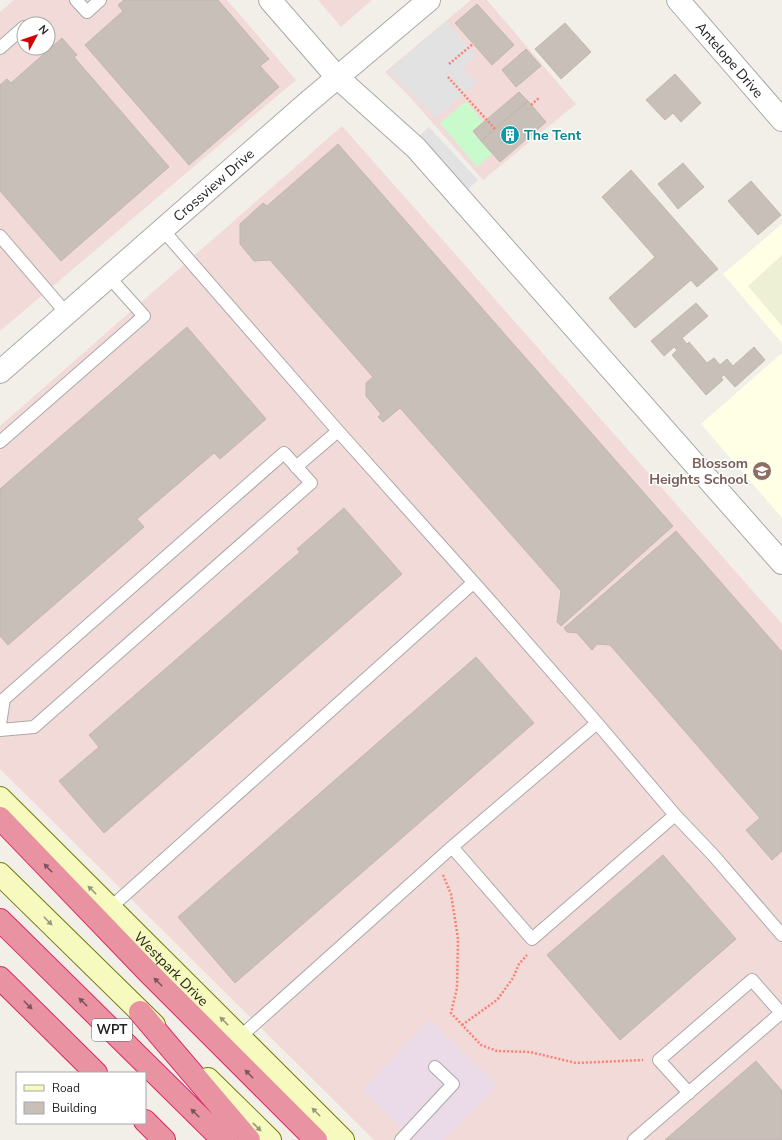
<svg xmlns="http://www.w3.org/2000/svg" width="782" height="1140" font-family="'Nunito Sans',sans-serif">
  <rect width="100%" height="100%" fill="#f2efe9"/>
  <path fill="#f2dad9" fill-rule="evenodd" d="M14 0H227L296 80 0 331V12ZM24 24H48V48H24Z
    M318 0H372L341 27Z
    M471 0H487L576 104 483 180 408 95 385 72Z
    M342 126 782 624V1140H374L0 769V426Z"/>
  <path fill="#ebdbe8" d="M430 1020 497 1085 444 1140H413L362 1090Z"/>
  <path fill="#ffffe5" d="M782 224V343L723 274Z
    M782 353V518L701 424Z"/>
  <path fill="#eef0d5" d="M782 255V326L748 286Z"/>
  <path fill="#c8facc" d="M466 101 483 122 473 132 492 154 477 167 440 123Z"/>
  <path fill="#e2e2e2" d="M447 21 477 56 463 67 477 83 436 118 388 71Z
    M429 127 478 180 467 190 418 137Z"/>
  <path fill="#c7bfb8" stroke="#c4b6ab" d="M124 0H218L269 59 260 66 279 87 189 165 85 45 123 11 118 5Z
    M477 4 514 45 492 65 455 23Z
    M565 23 591 52 561 79 535 49Z
    M62 38 77 55 74 57 169 167 61 261 0 191V85L7 79 11 83Z
    M526 49 541 66 516 87 502 70Z
    M675 74 701 103 681 122 673 113 665 120 646 100Z
    M519 92 528 101 481 141 473 131Z
    M528 101 546 122 500 162 481 141Z
    M338 144 673 526 561 626 557 622 561 591 400 408 383 422 378 417 381 414 366 396V383L373 377 270 260 254 261 240 244V224L263 203 267 206Z
    M683 163 704 187 678 209 658 184Z
    M631 170 718 269 697 287 691 280 635 328 609 298 655 257 602 197Z
    M751 181 781 215 758 235 728 201Z
    M696 303 708 316 682 338 687 344 689 342 707 363 714 358 720 365 727 359 733 366 754 347 765 360 735 387 724 375 721 377 723 380 706 395 672 355 677 350 674 347 664 356 651 341Z
    M187 327 266 419 220 459 214 453 137 519 144 527 8 645 0 636V489Z
    M344 508 402 574 104 833 59 781 99 747 89 735 300 552 297 549Z
    M676 531 782 652V851L772 860 746 830 760 818 610 645 597 644 592 650 577 633 567 632 564 628Z
    M476 657 534 723 235 983 178 917Z
    M663 855 736 939 620 1040 547 955Z
    M756 1061 782 1091V1140H665Z"/>
  <g fill="none" stroke-linecap="round" stroke-linejoin="round">
    <defs>
      <path id="lane" d="M76 0 87 12 100 0
        M0 48 24 27
        M162 229 338 431 484 594 597 723 675 815 714 856 782 935
        M0 236 67 314
        M0 442 144 316 109 277
        M296 467 338 431
        M0 724 4 699 284 453 311 483 34 727 0 730
        M452 847 532 939 675 815
        M110 908 473 583
        M240 1037 452 847 597 723
        M689 1093 659 1060 752 980 782 1014
        M401 1140 453 1084 435 1067
        M634 1140 782 1012"/>
      <g id="street">
        <path d="M270 0 337 77 416 148 782 563"/>
        <path id="s1" d="M678 0 782 120"/>
        <path id="s2" d="M0 372 307 103 429 0"/>
      </g>
      <g id="secondary">
        <path id="s3" d="M0 798 343 1140"/>
        <path d="M0 874 154 1025"/>
        <path d="M208 1079 270 1140"/>
      </g>
      <path id="highway" d="M0 818 147 971 316 1140
        M0 920 223 1140
        M0 978 96 1073
        M140 1012 249 1140
        M145 1121 164 1140"/>
    </defs>
    <use href="#lane" stroke="#a9a9a9" stroke-width="14"/>
    <use href="#street" stroke="#a9a9a9" stroke-width="24"/>
    <use href="#secondary" stroke="#707d05" stroke-width="24"/>
    <use href="#highway" stroke="#dc2a67" stroke-width="24"/>
    <path stroke="#fa8072" stroke-width="2.5" stroke-dasharray="2 2" stroke-linecap="butt" d="M449 64 473 44
      M448 77 495 129
      M531 105 539 98
      M443 875 451 894 458 939 457 988 451 1013 481 1045 497 1051 530 1052 576 1063 643 1060
      M462 1025 497 1000 513 978 519 964 527 955"/>
    <use href="#lane" stroke="#fff" stroke-width="12"/>
    <use href="#street" stroke="#fff" stroke-width="22"/>
    <use href="#secondary" stroke="#f7fabf" stroke-width="22"/>
    <use href="#highway" stroke="#e892a2" stroke-width="22"/>
  </g>
  <defs><path id="oneway-solid" d="M-6-.8H1V-3.2L6.5 0L1 3.2V.8H-6Z"/></defs>
  <g fill="#7b545c">
    <use href="#oneway-solid" transform="translate(48 868) rotate(-134)"/>
    <use href="#oneway-solid" transform="translate(158 982) rotate(-135)"/>
    <use href="#oneway-solid" transform="translate(83 1002) rotate(-135)"/>
    <use href="#oneway-solid" transform="translate(28 1005) rotate(45)"/>
    <use href="#oneway-solid" transform="translate(249 1074) rotate(-135)"/>
    <use href="#oneway-solid" transform="translate(195 1113) rotate(-135)"/>
  </g>
  <g fill="#979978">
    <use href="#oneway-solid" transform="translate(92 890) rotate(-135)"/>
    <use href="#oneway-solid" transform="translate(48 921) rotate(45)"/>
    <use href="#oneway-solid" transform="translate(224 1021) rotate(-135)"/>
    <use href="#oneway-solid" transform="translate(316 1112) rotate(-135)"/>
    <use href="#oneway-solid" transform="translate(257 1127) rotate(45)"/>
  </g>
  <defs>
    <symbol id="building-disc" viewBox="-11 -11 22 22"><circle r="9.5" fill="#0f9aa8" stroke="#fff"/><path d="M-4-6H4V6H1V3H-1V6H-4ZM-2.5-4.3h1.7v1.8h-1.7ZM.8-4.3h1.7v1.8H.8ZM-2.5-1h1.7V.8h-1.7ZM.8-1h1.7V.8H.8Z" fill="#fff"/></symbol>
    <symbol id="school-disc" viewBox="-11 -11 22 22"><circle r="9.5" fill="#8d6e63" stroke="#fff"/><path d="M0-5L7-2L0 1L-7-2ZM-4 1L0 2.5L4 1V4Q0 6-4 4Z" fill="#fff"/></symbol>
  </defs>
  <g fill-rule="evenodd">
    <use href="#building-disc" x="499" y="124" width="22" height="22"/>
    <use href="#school-disc" x="751" y="460" width="22" height="22"/>
  </g>
  <g text-anchor="middle" dominant-baseline="central" stroke-width="3" stroke-linejoin="round" paint-order="stroke">
    <rect fill="#fff" stroke="#646464" stroke-width="1" x="92" y="1019" width="40" height="22" rx="3"/>
    <g font-size="13" font-weight="bold" fill="#222">
      <text x="112" y="1030">WPT</text>
    </g>
    <g font-size="14" fill="#222" stroke="#fff">
      <text stroke="none"><textPath href="#s1" startOffset="79">Antelope Drive</textPath></text>
      <text stroke="none"><textPath href="#s2" startOffset="284">Crossview Drive</textPath></text>
      <text stroke="none"><textPath href="#s3" startOffset="242">Westpark Drive</textPath></text>
    </g>
    <g font-size="14" font-weight="bold" fill="#0d838f" stroke="#fff" text-anchor="start">
      <text x="524" y="135">The Tent</text>
    </g>
    <g font-size="14" font-weight="bold" fill="#785e54" stroke="#fff" text-anchor="end">
      <text x="748" y="463">Blossom<tspan x="748" dy="16">Heights School</tspan></text>
    </g>
  </g>
  <rect x="16" y="1072" width="130" height="52" fill="#ffffff" stroke="#a7a7a7"/>
  <rect x="24" y="1085" width="20" height="6" fill="#f7fabf" stroke="#a7a7a7"/>
  <text x="52" y="1092" font-size="12" fill="#222222">Road</text>
  <rect x="24" y="1102" width="20" height="12" fill="#c7bfb8" stroke="#a7a7a7"/>
  <text x="52" y="1112" font-size="12" fill="#222222">Building</text>
  <g transform="translate(36 36) rotate(50)"><circle r="19" fill="#ffffff" stroke="#a7a7a7"/>
  <path d="M0-3L7 15L0 10L-7 15Z" fill="#d40000"/>
  <text y="-6" font-size="11" font-weight="bold" text-anchor="middle" fill="#222222">N</text>
  </g>
</svg>
